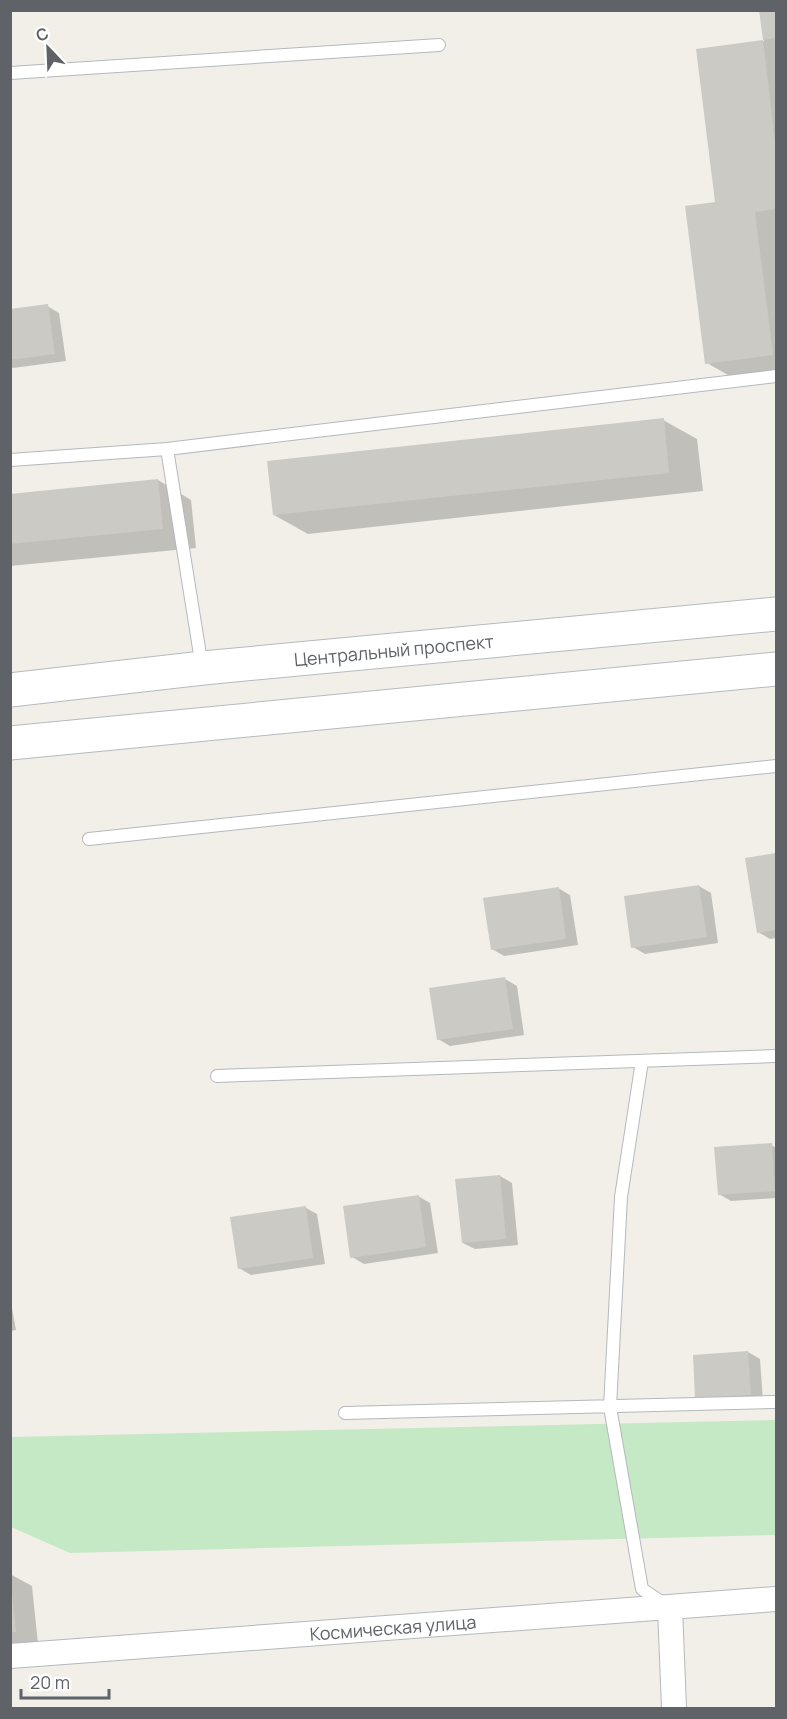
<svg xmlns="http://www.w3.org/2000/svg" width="787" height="1719" font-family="Manrope,sans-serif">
  <rect width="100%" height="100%" fill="#f1efe8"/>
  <path fill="#c5e8c5" d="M776 1420V1535L70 1553 11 1527 10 1437Z"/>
  <path fill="#0003" d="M761 10H776V374L735 379 707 363 717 203 698 50 764 41Z
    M47 306 59 313 66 361 13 368 10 366V311Z
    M663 420 697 439 703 491 308 534 274 515Z
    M158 480 191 500 196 548 10 566V495Z
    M776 854V938L770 939 758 932 747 859Z
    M699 886 711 893 718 943 645 954 633 947Z
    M558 888 570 895 578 945 504 956 492 949Z
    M505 979 517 986 524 1035 450 1046 438 1039Z
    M771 1145 776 1148V1198L731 1201 719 1194Z
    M500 1176 512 1183 518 1245 475 1249 463 1243Z
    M418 1196 430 1203 438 1253 364 1264 352 1257Z
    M306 1208 317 1214 325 1264 251 1275 239 1268Z
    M10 1298 16 1330 10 1331Z
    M748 1352 760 1359 763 1401 709 1405Z
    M10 1574 32 1586 38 1644 10 1647Z"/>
  <path fill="#cccac5" d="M759 10H776V38L763 40Z
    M763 40 776 150V209L755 212 773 355 705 364 685 206 715 202 696 49Z
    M48 304 55 354 10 360V309Z
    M664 418 669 473 273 515 267 461Z
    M158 479 163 529 10 544V494Z
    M776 853V930L757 933 745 858Z
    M699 885 707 937 631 948 624 896Z
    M559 887 566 939 491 950 483 898Z
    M505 977 513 1029 437 1040 429 988Z
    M772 1143 775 1191 718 1195 714 1147Z
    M500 1175 506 1239 462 1243 455 1179Z
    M419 1195 426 1247 350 1258 343 1206Z
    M306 1206 313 1258 238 1269 230 1217Z
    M748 1351 751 1395 695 1399 693 1355Z
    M10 1592H12L16 1632H10Z"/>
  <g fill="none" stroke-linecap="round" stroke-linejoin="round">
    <defs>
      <path id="lane" d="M10 73 439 45
        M10 460 167 449
        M202 667 167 449 776 376
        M89 839 776 766
        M642 1061 621 1197 610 1407 642 1589 664 1604
        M217 1076 776 1056
        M345 1413 776 1402"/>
      <g id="street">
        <path d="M670 1608 674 1708"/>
        <path id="s1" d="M10 1656 776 1599"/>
      </g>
      <g id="secondary">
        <path id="s2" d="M10 690 203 668 776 614"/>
        <path d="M10 743 776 669"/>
      </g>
    </defs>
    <use href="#lane" stroke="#b5b8bc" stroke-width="14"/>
    <use href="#street" stroke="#b5b8bc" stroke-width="26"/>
    <use href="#secondary" stroke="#b6babf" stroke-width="35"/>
    <use href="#lane" stroke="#fff" stroke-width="12"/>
    <use href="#street" stroke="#fff" stroke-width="24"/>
    <use href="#secondary" stroke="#fff" stroke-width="33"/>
  </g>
  <g text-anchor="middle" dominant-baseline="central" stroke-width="6" stroke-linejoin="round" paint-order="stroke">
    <g font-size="18" fill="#5f6368" stroke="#fff">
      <text stroke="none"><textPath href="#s2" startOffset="386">Центральный проспект</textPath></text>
      <text stroke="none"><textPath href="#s1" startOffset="384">Космическая улица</textPath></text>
    </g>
  </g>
  <rect width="787" height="1719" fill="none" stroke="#5f6368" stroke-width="24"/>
  <g transform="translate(48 48) rotate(337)" stroke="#ffffff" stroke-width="4.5" paint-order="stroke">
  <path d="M0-4.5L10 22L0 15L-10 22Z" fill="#5f6368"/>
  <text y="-9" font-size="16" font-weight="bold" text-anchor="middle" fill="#5f6368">С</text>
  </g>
  <path d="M21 1689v9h88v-9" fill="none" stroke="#5f6368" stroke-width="3"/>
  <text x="30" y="1689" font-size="18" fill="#5f6368" stroke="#ffffff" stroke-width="4.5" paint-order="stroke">20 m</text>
</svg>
